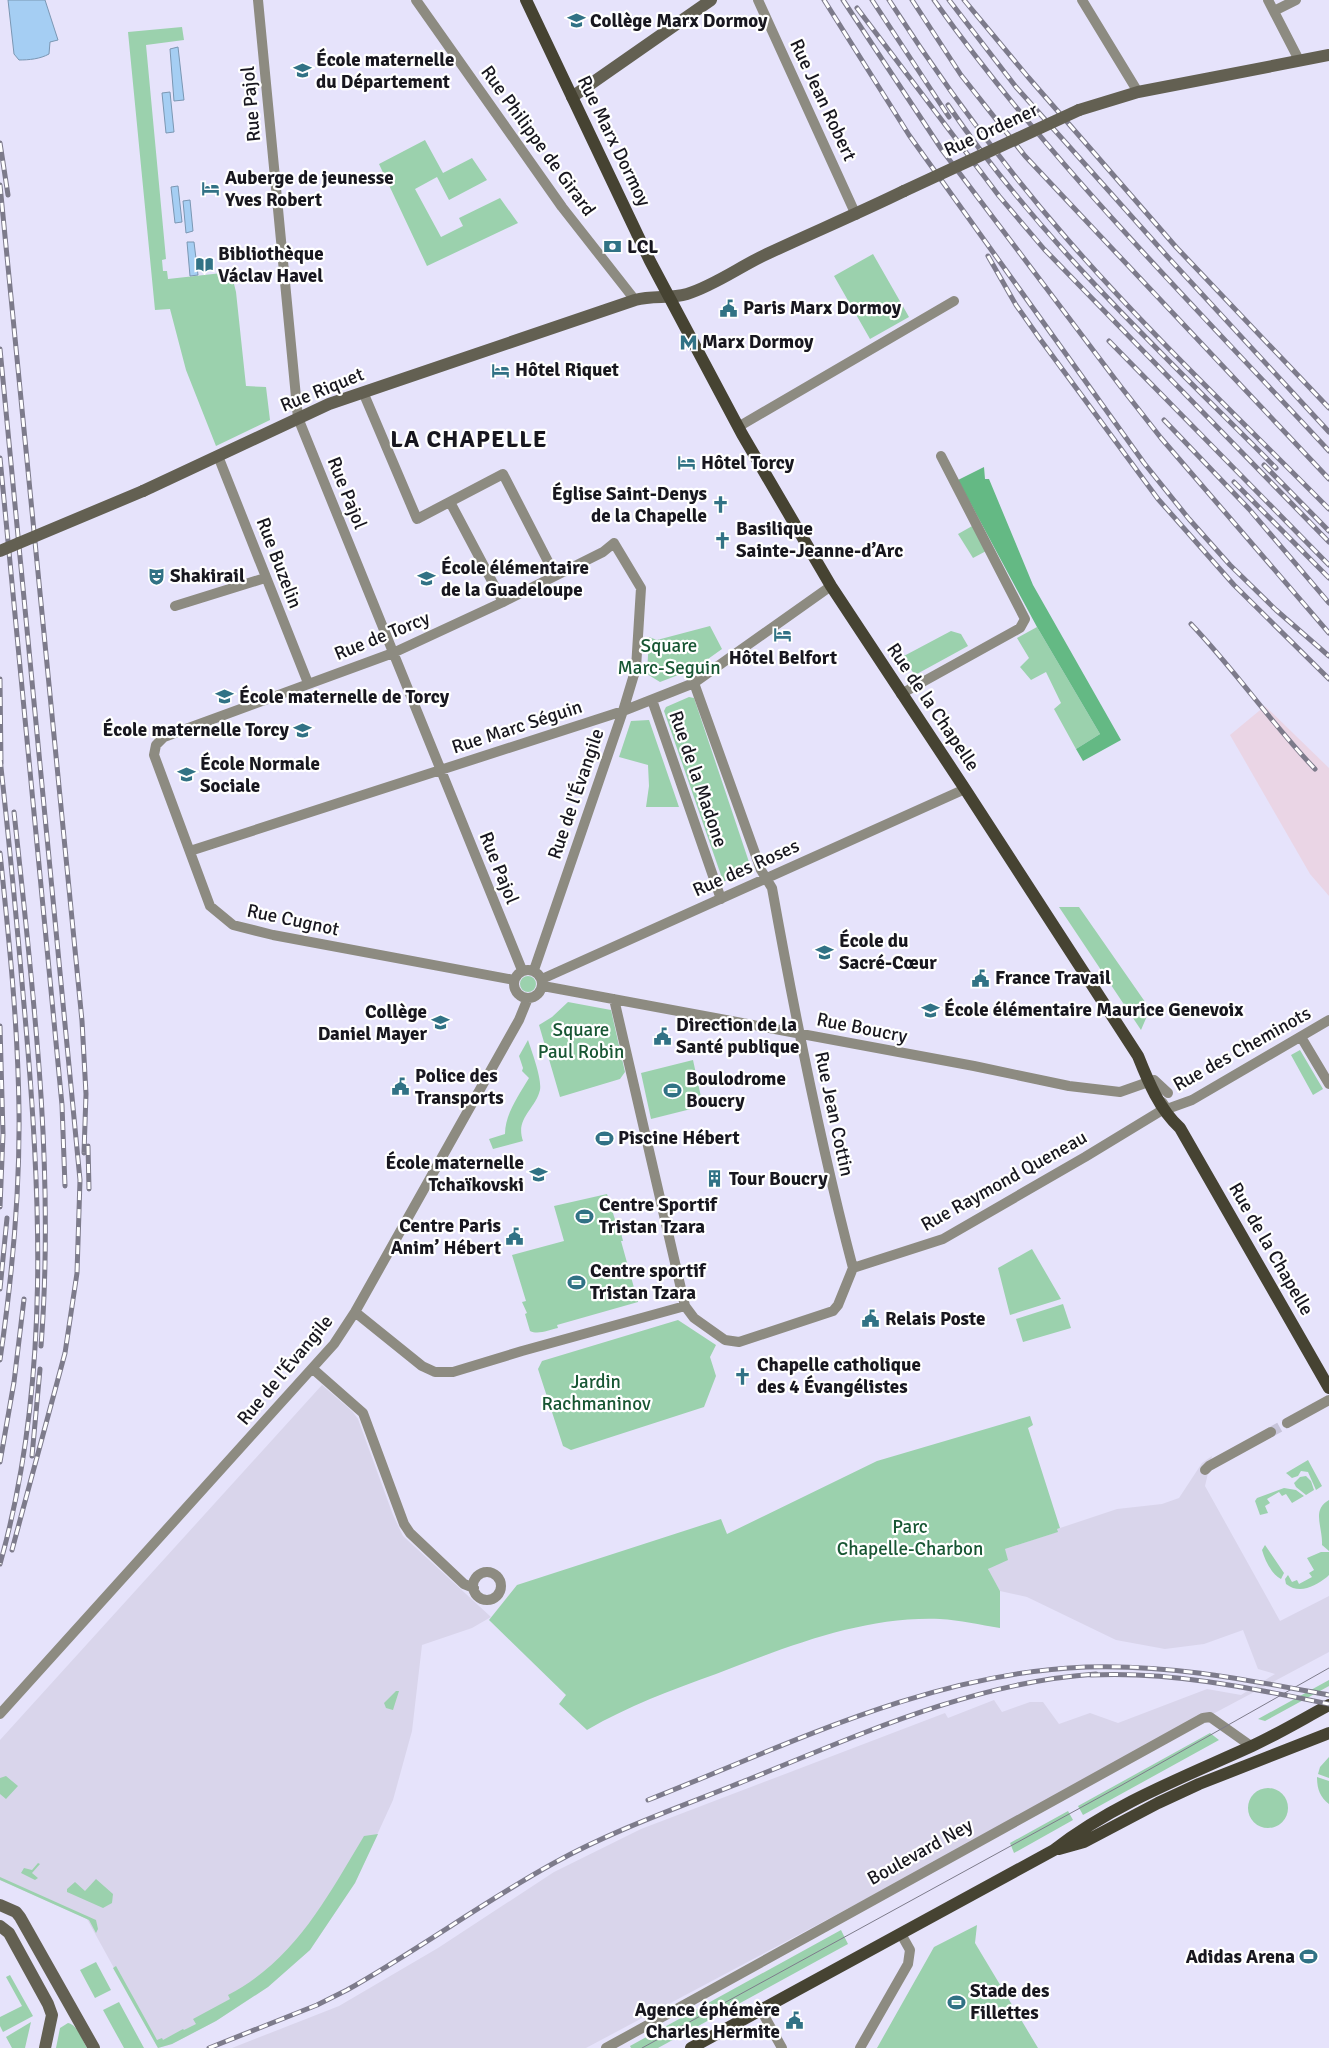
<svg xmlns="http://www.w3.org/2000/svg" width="1329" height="2048" font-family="Signika,sans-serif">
  <rect width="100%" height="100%" fill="#e6e3fb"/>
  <path fill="#ead5e5" d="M1265 706 1329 768V896L1310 874 1230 735Z"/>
  <path fill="#d9d5eb" d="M322 1385 352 1411 358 1419 393 1515 403 1536 491 1617 472 1628 422 1645 412 1731 393 1800 355 1883 310 1950 268 1987 216 2021 172 2044 158 2048 87 1919 0 1880V1740Z
    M1212 1456 1205 1486 1280 1621 1329 1596V1652L586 2048H232L339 2006 438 1948 554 1872 641 1829 945 1713 948 1718 994 1700 1002 1712 1030 1702H1043L1059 1724 1090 1713 1118 1723 1207 1689 1241 1695 1275 1674 1258 1669 1243 1630 1204 1644 1165 1649 1116 1640 1027 1597 1000 1591 988 1570 1005 1549 1057 1532V1529L1117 1509 1162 1504 1179 1498 1202 1463Z"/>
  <path fill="#9bd1ad" d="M182 27 184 40 146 45 166 259 162 260 163 271H167L168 279 231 272 236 292 246 386 266 387 270 420 216 446 186 370 170 309 155 310 128 32Z
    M425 140 443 173 472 158 487 180 449 200 437 177 415 189 441 237 463 226 459 218 500 198 518 223 427 266 379 164Z
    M873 254 909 317 870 339 834 276Z
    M974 525 988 550 973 558 958 534Z
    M710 626 722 649 694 669 660 682 647 674 649 637 657 640Z
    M1037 627 1100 734 1076 749 1054 709 1061 703 1046 672 1031 680 1020 667 1029 658 1017 638Z
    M951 631 961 634 968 646 915 675 902 657Z
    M689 697 694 698 751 868C747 875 731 881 723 881L664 711 666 707Z
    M649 720 679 807H646L649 786 648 765 619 757 631 721Z
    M1059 907H1079L1150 1009 1141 1030Z
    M520 984a8 8 0 1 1 16 0a8 8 0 1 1-16 0Z
    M568 1002 611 1010 625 1072 620 1079 560 1097 539 1025 552 1017Z
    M528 1040C532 1052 542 1079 540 1090 535 1110 515 1118 523 1141L493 1149 489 1139 505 1134C505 1114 519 1095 529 1078L522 1071 523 1068 519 1056Z
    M1300 1050 1323 1089 1313 1095 1291 1055Z
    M693 1060 703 1106 651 1119 641 1073Z
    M607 1194 617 1226 619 1225 623 1241H621L638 1302 557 1325 558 1328C549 1330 538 1335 530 1331L525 1314 527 1313 522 1302 526 1301 512 1255 564 1241 554 1206Z
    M1032 1249 1061 1299 1010 1315 998 1268Z
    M1063 1304 1071 1328 1023 1342 1016 1319Z
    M678 1320 716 1345 710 1357 716 1376 704 1407 571 1450 563 1446 538 1369 542 1361Z
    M1030 1416 1033 1425 1028 1428 1060 1528 1057 1529 1058 1532 1005 1549 1008 1560 988 1569 1000 1591V1628C980 1625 960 1620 940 1619 862 1616 787 1647 716 1674 671 1690 628 1706 587 1730L559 1704 566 1695 489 1620 517 1585 721 1519 727 1534 877 1461Z
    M1308 1460 1322 1486 1316 1490 1308 1472 1301 1471 1298 1476 1292 1478 1286 1473Z
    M1306 1476 1311 1481 1314 1490 1306 1495 1296 1487 1294 1483 1300 1477Z
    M1284 1488 1296 1490 1304 1496 1292 1503 1286 1494 1282 1496 1279 1492 1267 1499 1270 1503 1265 1506 1268 1513 1260 1515 1255 1501 1257 1498Z
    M1329 1500V1551L1322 1545C1323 1527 1311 1510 1329 1500Z
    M1265 1545 1284 1573 1281 1579C1271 1574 1265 1560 1262 1550Z
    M1321 1552H1329V1575L1327 1577C1315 1586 1300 1595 1286 1584L1285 1579 1288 1575 1292 1582 1297 1580 1299 1584 1312 1577 1309 1573 1314 1570 1307 1558Z
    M1329 1680V1686L1265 1721 1258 1719Z
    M396 1691H399L393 1710 386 1708 384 1703Z
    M1210 1733 1219 1740 1083 1815 1078 1806Z
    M1329 1757V1778L1318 1774 1320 1767Z
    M6 1776 18 1786 6 1799 0 1794V1778Z
    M1317 1777 1329 1781V1804C1320 1797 1317 1789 1317 1777Z
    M1248 1808a20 20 0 1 1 40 0a20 20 0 1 1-40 0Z
    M1068 1811 1073 1820 1014 1853 1010 1843Z
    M378 1834 355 1883 310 1950 268 1987 216 2021 172 2044 158 2048 113 1968 116 1966 157 2040 162 2038 163 2040 183 2029 184 2030 196 2024 193 2019 230 1999 228 1995C295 1960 326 1899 364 1836Z
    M38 1863 40 1864 32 1873 38 1878 35 1880 21 1873 24 1868 32 1870Z
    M0 1877 96 1920 98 1929 96 1933 89 1920 0 1880Z
    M96 1879 113 1894 112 1903 103 1908 67 1892V1889L75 1882 85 1891Z
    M977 1925 975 1943 1038 2048H877L934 1947Z
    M841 1930 848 1944 658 2048H631L630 2046Z
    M96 1962 111 1990 95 1998 80 1970Z
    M10 1975 33 2016 3 2032 0 2026V2017L22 2006 6 1977Z
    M119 2002 144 2048H124L103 2010Z
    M31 2022 25 2048H12L6 2037Z
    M68 2023C78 2025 82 2040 87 2048H56L60 2028Z"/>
  <path fill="#64b984" d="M984 467 985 479H989L1033 585 1121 740 1083 761 1076 749 1100 734 1037 627 958 480Z"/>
  <path fill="#a5cef3" stroke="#7b97b3" d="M8 0H45L58 40 50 42 49 54C40 59 29 60 19 60L14 54Z
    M178 47 184 100 174 101 170 49Z
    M170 92 174 132 166 133 162 93Z
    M178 186 182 222 175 223 171 187Z
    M190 200 193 231 186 233 183 201Z
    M187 242H194L198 275 190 276Z"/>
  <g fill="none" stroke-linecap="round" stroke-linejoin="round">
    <path stroke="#c7c4da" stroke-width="10" stroke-dasharray="10 5" stroke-linecap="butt" d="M1271 1432 1287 1423"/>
    <path stroke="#8d8b81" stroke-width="10" d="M258 0 298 418 522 970
      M416 0 562 207 635 300
      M758 0 856 215
      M1082 0 1138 92
      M1268 0 1299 60
      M1274 11 1296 0
      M363 392 417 519 503 474 555 575
      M738 427 954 301
      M218 456 308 683
      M450 502 503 602
      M175 606 265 578
      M694 683 761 870 772 888C795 1016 820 1143 853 1268
      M901 694 1020 628 1025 619 941 456
      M652 700 721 899
      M190 851 623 711 694 683 831 586
      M514 984a14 14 0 1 1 28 0a14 14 0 1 1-28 0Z
      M542 979 965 789
      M514 980 273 935 233 925 210 906 154 755 156 745 164 737 393 653 503 602 603 552 614 543 641 588 636 668 623 711 534 970
      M543 986 974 1066 1069 1086 1120 1092 1154 1080 1168 1093
      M614 999 685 1306
      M1301 1037 1329 1084
      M1162 1102 1167 1109 1192 1100 1329 1020
      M853 1268 943 1239 1085 1157 1164 1109
      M355 1312 422 1366 435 1372H453L522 1351 685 1306 694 1318 725 1340 739 1342 833 1311 838 1305 853 1268
      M313 1369 363 1413 404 1524 410 1533 464 1584 474 1588
      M1287 1423 1329 1400
      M1205 1470 1209 1466 1271 1432
      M473 1586a14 14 0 1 1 28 0a14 14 0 1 1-28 0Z
      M0 1714 334 1344 355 1312 519 1020 528 998
      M761 2010 782 2048
      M606 2048 1203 1718 1210 1717 1251 1746
      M860 2048 908 1964 910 1950 901 1934"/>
    <path stroke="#636052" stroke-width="12" d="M572 97 711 0
      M1079 110 1138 92 1329 55
      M143 491 329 404 635 300C653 295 670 299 687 294 716 285 742 265 769 253 814 232 859 213 904 191
      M0 1905 16 1912 20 1917 94 2048
      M0 1926 9 1933 48 2004 52 2015 45 2048"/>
    <path stroke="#464332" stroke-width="12" d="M526 0 650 261 742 434 831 586 965 789 1138 1056C1148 1081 1159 1109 1180 1128L1329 1388
      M1059 1849 1084 1842 1158 1803 1199 1784 1329 1733
      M691 2048 1054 1850C1113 1804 1184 1777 1252 1746 1278 1734 1303 1719 1329 1705"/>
    <path stroke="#7d7b8b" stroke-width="1" d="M642 2048 1122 1785 1329 1668"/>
    <defs>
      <path id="rail" d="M824 0 909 135 1144 463 1189 519 1230 565 1276 610 1329 656
        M843 0 942 150 1121 387 1161 438 1329 633
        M872 0 949 117
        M889 0C943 84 1002 164 1068 240 1150 334 1241 420 1329 509
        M912 0 961 75 1025 156 1329 479
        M934 0C1050 163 1193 304 1329 451
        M949 0 1016 87 1166 255 1329 432
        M964 0 1028 77 1176 247 1329 408
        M857 8 999 196 1044 249 1329 542
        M948 105C1040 240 1161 352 1276 468
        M0 143 8 195
        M0 185 82 1021 86 1094 84 1153
        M988 256 1016 305 1040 339 1158 499 1234 585 1329 679
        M1109 341 1329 565
        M0 349 80 1180 77 1273 65 1353 12 1550
        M1164 420 1249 509 1329 603
        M0 458 62 1105 65 1186
        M1264 465 1329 531
        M1234 482 1329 578
        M1191 624C1235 670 1271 723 1315 769
        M0 679 1 764
        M0 758C9 840 17 923 24 1005 41 1190 51 1383 0 1564
        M14 812C33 990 55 1167 41 1346
        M0 853C9 939 18 1025 19 1111 20 1194 12 1278 0 1360
        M0 1026 3 1134 0 1207
        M88 1146 89 1189
        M0 1289 7 1218
        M32 1456 40 1369
        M0 1462 14 1382 24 1299
        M1091 1675C1170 1671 1251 1688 1329 1704
        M648 1800C790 1744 931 1673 1086 1667 1169 1664 1248 1680 1329 1695
        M209 2048 317 2005 347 1990C418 1950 483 1902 554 1863 615 1829 683 1806 747 1780 859 1735 974 1682 1096 1674"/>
    </defs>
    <use href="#rail" stroke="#7d7b8b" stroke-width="5"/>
    <use href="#rail" stroke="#fff" stroke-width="3" stroke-dasharray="9" stroke-linecap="butt"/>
    <path stroke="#636052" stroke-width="12" d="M904 191 1079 110
      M0 551 143 491"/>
  </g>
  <defs>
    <symbol id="school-bare" viewBox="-9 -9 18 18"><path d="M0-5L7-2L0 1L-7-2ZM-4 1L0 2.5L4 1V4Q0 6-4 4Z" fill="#317285" stroke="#fff" stroke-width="2.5" paint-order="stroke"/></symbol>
    <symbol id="hotel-bare" viewBox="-9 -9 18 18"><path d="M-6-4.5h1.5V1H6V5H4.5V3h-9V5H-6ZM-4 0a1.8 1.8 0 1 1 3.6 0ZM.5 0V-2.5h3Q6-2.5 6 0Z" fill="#317285" stroke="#fff" stroke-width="2.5" paint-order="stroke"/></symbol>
    <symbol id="bank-bare" viewBox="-9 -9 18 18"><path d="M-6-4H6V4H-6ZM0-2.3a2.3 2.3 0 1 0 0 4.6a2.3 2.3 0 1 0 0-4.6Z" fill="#317285" stroke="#fff" stroke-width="2.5" paint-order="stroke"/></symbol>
    <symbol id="library-bare" viewBox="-9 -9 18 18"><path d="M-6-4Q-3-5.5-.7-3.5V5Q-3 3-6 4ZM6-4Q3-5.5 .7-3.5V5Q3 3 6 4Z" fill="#317285" stroke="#fff" stroke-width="2.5" paint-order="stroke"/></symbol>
    <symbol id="civic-bare" viewBox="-9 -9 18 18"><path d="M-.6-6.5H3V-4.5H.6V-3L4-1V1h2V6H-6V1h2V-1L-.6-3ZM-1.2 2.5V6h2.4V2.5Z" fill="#317285" stroke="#fff" stroke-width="2.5" paint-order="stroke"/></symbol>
    <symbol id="metro-bare" viewBox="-9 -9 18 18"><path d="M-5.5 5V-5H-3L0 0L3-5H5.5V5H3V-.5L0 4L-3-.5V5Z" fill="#317285" stroke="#fff" stroke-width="2.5" paint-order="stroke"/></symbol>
    <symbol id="church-bare" viewBox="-9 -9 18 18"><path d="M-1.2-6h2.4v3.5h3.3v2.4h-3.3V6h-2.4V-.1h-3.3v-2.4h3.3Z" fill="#317285" stroke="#fff" stroke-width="2.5" paint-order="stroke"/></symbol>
    <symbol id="theatre-bare" viewBox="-9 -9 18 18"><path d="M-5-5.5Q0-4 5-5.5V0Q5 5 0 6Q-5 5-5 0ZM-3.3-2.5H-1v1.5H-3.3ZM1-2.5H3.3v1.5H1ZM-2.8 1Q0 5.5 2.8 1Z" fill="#317285" stroke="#fff" stroke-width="2.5" paint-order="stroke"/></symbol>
    <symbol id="university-bare" viewBox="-9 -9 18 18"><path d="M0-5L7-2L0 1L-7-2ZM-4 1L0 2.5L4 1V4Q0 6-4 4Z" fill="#317285" stroke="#fff" stroke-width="2.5" paint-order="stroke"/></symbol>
    <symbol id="stadium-bare" viewBox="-9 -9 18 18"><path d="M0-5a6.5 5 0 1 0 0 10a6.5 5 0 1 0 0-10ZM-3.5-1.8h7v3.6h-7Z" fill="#317285" stroke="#fff" stroke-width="2.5" paint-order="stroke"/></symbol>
    <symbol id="building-bare" viewBox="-9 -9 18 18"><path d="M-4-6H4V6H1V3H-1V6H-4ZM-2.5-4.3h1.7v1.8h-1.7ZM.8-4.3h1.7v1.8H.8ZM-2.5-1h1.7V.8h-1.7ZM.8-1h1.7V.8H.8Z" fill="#317285" stroke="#fff" stroke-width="2.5" paint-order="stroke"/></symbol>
  </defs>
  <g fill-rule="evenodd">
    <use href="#school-bare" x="564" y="8" width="25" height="25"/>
    <use href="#school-bare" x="290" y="58" width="25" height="25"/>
    <use href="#hotel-bare" x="198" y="176" width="25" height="25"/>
    <use href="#bank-bare" x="600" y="234" width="25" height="25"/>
    <use href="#library-bare" x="192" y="252" width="25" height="25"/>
    <use href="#civic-bare" x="716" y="296" width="25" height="25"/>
    <use href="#metro-bare" x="676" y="330" width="25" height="25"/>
    <use href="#hotel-bare" x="488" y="358" width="25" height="25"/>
    <use href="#hotel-bare" x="674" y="450" width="25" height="25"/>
    <use href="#church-bare" x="708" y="492" width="25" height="25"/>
    <use href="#church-bare" x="710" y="528" width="25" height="25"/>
    <use href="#theatre-bare" x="144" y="564" width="25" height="25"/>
    <use href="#school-bare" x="414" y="566" width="25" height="25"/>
    <use href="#hotel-bare" x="770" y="622" width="25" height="25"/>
    <use href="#school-bare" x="212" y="684" width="25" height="25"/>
    <use href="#school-bare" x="290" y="718" width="25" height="25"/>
    <use href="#university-bare" x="174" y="762" width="25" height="25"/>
    <use href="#school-bare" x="812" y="940" width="25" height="25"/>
    <use href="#civic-bare" x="968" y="966" width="25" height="25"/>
    <use href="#school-bare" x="918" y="998" width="25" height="25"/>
    <use href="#school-bare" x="428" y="1010" width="25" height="25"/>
    <use href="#civic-bare" x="650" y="1024" width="25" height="25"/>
    <use href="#civic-bare" x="388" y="1074" width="25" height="25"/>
    <use href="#stadium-bare" x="660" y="1078" width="25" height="25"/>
    <use href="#stadium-bare" x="592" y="1126" width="25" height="25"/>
    <use href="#school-bare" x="526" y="1162" width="25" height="25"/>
    <use href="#building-bare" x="702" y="1166" width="25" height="25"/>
    <use href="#stadium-bare" x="572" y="1204" width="25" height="25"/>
    <use href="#civic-bare" x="502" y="1224" width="25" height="25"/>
    <use href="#stadium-bare" x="564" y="1270" width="25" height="25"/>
    <use href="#civic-bare" x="858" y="1306" width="25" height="25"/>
    <use href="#church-bare" x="730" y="1364" width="25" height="25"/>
    <use href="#stadium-bare" x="1296" y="1944" width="25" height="25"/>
    <use href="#stadium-bare" x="944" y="1990" width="25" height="25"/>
    <use href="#civic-bare" x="782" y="2008" width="25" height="25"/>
  </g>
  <g text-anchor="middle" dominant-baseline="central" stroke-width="4.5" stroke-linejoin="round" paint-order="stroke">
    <g font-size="19" font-weight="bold" fill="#18171f" stroke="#fff" text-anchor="start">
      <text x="590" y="21">Collège Marx Dormoy</text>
      <text x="316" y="60">École maternelle<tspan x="316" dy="22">du Département</tspan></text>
      <text x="225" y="178">Auberge de jeunesse<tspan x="225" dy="22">Yves Robert</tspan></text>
      <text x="627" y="247">LCL</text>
      <text x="218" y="254">Bibliothèque<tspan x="218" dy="22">Václav Havel</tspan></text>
      <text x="743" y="308">Paris Marx Dormoy</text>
      <text x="702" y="342">Marx Dormoy</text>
      <text x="515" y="370">Hôtel Riquet</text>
      <text x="701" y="463">Hôtel Torcy</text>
      <text x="707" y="494" text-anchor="end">Église Saint-Denys<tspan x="707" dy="22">de la Chapelle</tspan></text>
      <text x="736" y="529">Basilique<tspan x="736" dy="22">Sainte-Jeanne-d’Arc</tspan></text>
      <text x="441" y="568">École élémentaire<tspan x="441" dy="22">de la Guadeloupe</tspan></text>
      <text x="170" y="576">Shakirail</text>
      <text x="783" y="658" text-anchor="middle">Hôtel Belfort</text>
      <text x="239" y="697">École maternelle de Torcy</text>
      <text x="289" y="730" text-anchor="end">École maternelle Torcy</text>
      <text x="200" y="764">École Normale<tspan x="200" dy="22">Sociale</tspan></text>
      <text x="839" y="941">École du<tspan x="839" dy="22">Sacré-Cœur</tspan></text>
      <text x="995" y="978">France Travail</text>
      <text x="944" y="1010">École élémentaire Maurice Genevoix</text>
      <text x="427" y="1012" text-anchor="end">Collège<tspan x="427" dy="22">Daniel Mayer</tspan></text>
      <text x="676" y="1025">Direction de la<tspan x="676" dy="22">Santé publique</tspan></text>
      <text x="415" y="1076">Police des<tspan x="415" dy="22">Transports</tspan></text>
      <text x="686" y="1079">Boulodrome<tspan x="686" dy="22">Boucry</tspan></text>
      <text x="618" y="1138">Piscine Hébert</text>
      <text x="524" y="1163" text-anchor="end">École maternelle<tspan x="524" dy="22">Tchaïkovski</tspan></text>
      <text x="729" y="1179">Tour Boucry</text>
      <text x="599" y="1205">Centre Sportif<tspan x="599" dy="22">Tristan Tzara</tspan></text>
      <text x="501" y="1226" text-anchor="end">Centre Paris<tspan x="501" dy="22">Anim’ Hébert</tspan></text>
      <text x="590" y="1271">Centre sportif<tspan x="590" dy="22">Tristan Tzara</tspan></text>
      <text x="885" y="1319">Relais Poste</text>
      <text x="757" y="1365">Chapelle catholique<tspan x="757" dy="22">des 4 Évangélistes</tspan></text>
      <text x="1295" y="1957" text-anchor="end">Adidas Arena</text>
      <text x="970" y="1991">Stade des<tspan x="970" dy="22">Fillettes</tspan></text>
      <text x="780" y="2010" text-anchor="end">Agence éphémère<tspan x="780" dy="22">Charles Hermite</tspan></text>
    </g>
    <g font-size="19" fill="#18171f" stroke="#fff">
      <text transform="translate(823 100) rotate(65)">Rue Jean Robert</text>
      <text transform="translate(251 104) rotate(-95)">Rue Pajol</text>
      <text transform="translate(991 130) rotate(-25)">Rue Ordener</text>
      <text transform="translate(538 141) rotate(54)">Rue Philippe de Girard</text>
      <text transform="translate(614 141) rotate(64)">Rue Marx Dormoy</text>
      <text transform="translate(322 390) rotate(-22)">Rue Riquet</text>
      <text transform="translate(347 493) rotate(68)">Rue Pajol</text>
      <text transform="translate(279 563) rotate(69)">Rue Buzelin</text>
      <text transform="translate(382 636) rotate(-22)">Rue de Torcy</text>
      <text transform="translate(933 707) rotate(56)">Rue de la Chapelle</text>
      <text transform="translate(517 727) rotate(-18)">Rue Marc Séguin</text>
      <text transform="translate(698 779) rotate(71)">Rue de la Madone</text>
      <text transform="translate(576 794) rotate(-71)">Rue de l'Évangile</text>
      <text transform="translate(499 868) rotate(68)">Rue Pajol</text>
      <text transform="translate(746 868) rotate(-24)">Rue des Roses</text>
      <text transform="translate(293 920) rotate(12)">Rue Cugnot</text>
      <text transform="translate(862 1028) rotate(11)">Rue Boucry</text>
      <text transform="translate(1242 1049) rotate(-29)">Rue des Cheminots</text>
      <text transform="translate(834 1114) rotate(78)">Rue Jean Cottin</text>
      <text transform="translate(1004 1181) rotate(-29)">Rue Raymond Queneau</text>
      <text transform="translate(1271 1249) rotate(60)">Rue de la Chapelle</text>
      <text transform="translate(285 1370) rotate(-50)">Rue de l'Évangile</text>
      <text transform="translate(920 1852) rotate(-29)">Boulevard Ney</text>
    </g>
    <g font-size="19" fill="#175633" stroke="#fff">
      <text x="669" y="646">Square<tspan x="669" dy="22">Marc-Seguin</tspan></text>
      <text x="581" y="1030">Square<tspan x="581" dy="22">Paul Robin</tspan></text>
      <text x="596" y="1382">Jardin<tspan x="596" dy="22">Rachmaninov</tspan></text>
      <text x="910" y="1527">Parc<tspan x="910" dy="22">Chapelle-Charbon</tspan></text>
    </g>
    <g font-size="24" font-weight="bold" letter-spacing="1" fill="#18171f" stroke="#fff">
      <text x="469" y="439">LA CHAPELLE</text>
    </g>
  </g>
</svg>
